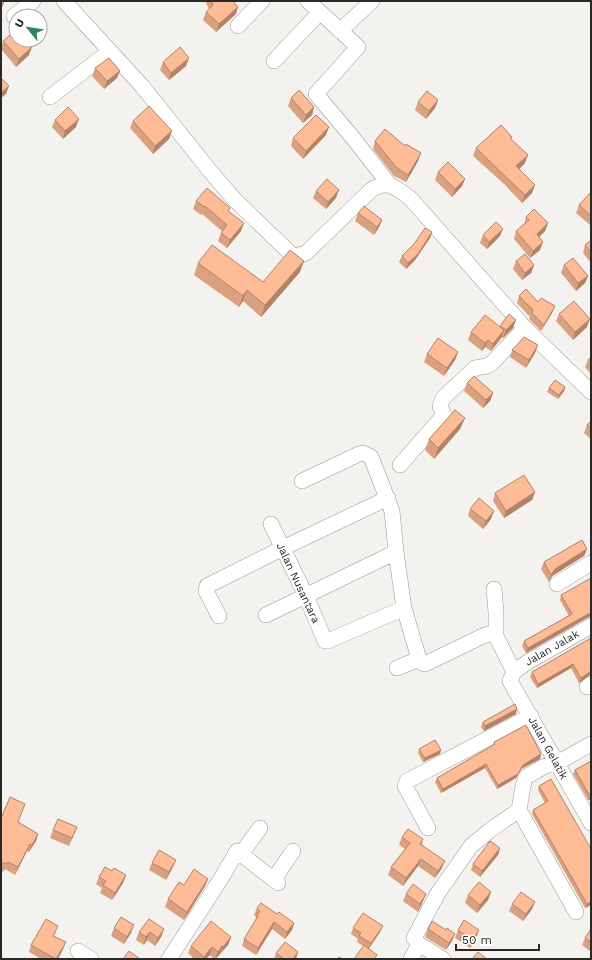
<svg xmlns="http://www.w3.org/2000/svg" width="592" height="960" font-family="'Work Sans',sans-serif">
  <rect width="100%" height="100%" fill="#f4f2ef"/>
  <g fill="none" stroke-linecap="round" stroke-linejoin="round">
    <defs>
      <path id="minor" d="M64 1 142 86 210 171 234 199 291 254 296 256 306 253 371 190C388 179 396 188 410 198L525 328 591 392
        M308 1 358 47 316 94 353 138 389 184
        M14 16 33 1
        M238 26 262 1
        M340 31 372 1
        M274 61 320 12
        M50 97 110 51
        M400 465 444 415 440 406 443 398 475 368 487 366 492 363 525 328
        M271 524 306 596 325 641H328L404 608 396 552 392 511 371 457 363 453 359 454 302 481
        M557 584 591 563
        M494 589 496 612V636
        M404 608 419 659 422 663 425 664 485 635 491 634 496 636 514 672
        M266 615 396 552
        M219 616 206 591 207 586 283 548 388 498
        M591 626 526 663 514 672 510 681 591 823
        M397 668 419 659
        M587 687 591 684
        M428 828 405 786 407 781 531 716
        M241 854 260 828
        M274 879 293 851
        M576 912 519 810 523 786 526 777 543 767 564 759 591 744
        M419 944 443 959
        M78 951 91 959
        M169 959 222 877 237 851 278 883
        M411 959 419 944 414 938 438 893 471 846 489 831 519 810"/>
    </defs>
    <use href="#minor" stroke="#9a9895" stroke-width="16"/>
    <use href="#minor" stroke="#fff" stroke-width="15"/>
  </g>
  <path fill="#daa181" d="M205 1H233L236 14 216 32 203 20 206 12 209 9Z
    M3 41 29 55 16 67 1 49Z
    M163 62 186 66 169 80 160 70Z
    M95 68 117 78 104 89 92 76Z
    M291 98 314 107 312 115 303 123 288 106Z
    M438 100 435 108 426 119 415 110 418 102Z
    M55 120 76 127 63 139 52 127Z
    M133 121 172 131 169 139 153 154 130 128Z
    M326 135 303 159 291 146 293 138Z
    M512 137 511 139 525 163 519 169 532 193 522 203 504 184 473 156 476 148Z
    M375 141 418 161 406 182 394 176 373 149Z
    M438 172 465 179 462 186 452 197 435 180Z
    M316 191 336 198 326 209 313 198Z
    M591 192V226L576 213 579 205Z
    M196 201 229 211 241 231 227 248 218 241 221 233 222 231 202 214 201 215 193 209Z
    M358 213 382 220 379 227 374 235 355 221Z
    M526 217 548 223 545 231 539 237 540 250 530 258 514 239 516 231 524 225Z
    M432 232 430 238 415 260 406 269 399 262 402 256Z
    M483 235 500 236 487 249 480 243Z
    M591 240V263L583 253 585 245Z
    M516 261 534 265 531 273 522 280 513 269Z
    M198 263 263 282 300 272 261 317 243 301 239 307 194 275Z
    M564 265 588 276 585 283 576 291 561 273Z
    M519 296 552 313 541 331 529 319 530 317 517 303Z
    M559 314 587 327 573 340 556 321Z
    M500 327 513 328 503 338 502 337 491 351 485 347 482 351 468 340 471 332Z
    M538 345 535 353 526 368 510 357 512 350Z
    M458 352 455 360 444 376 424 362 427 354Z
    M591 357V374L585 367 588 360Z
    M467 383 493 393 490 401 483 408 464 391Z
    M565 387 564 391 558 399 547 392 549 388Z
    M465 418 460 429 434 459 425 450 429 439Z
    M591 421V439L584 433 587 425Z
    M535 492 532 500 504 518 493 501 495 493Z
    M470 509 491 519 483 529 468 516Z
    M587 549 584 556 552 576 549 582 541 569 544 562Z
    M561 595 587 618 526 653 522 646 524 641 569 616 560 600Z
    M591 638V676L590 675 579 683 571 668 537 688 530 677 532 672Z
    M516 714 484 731 481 727 483 722Z
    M494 742 541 754 540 759 521 769 516 778 497 789 485 768 441 793 435 782 437 778 493 745Z
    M419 749 440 754 423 762 418 753Z
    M591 761V799L588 800 573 774 575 770Z
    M539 786 591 849V905L585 908 532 814 533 810 545 803 538 790Z
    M1 816 18 822 38 834 36 841 29 852 27 851 15 875 5 869 3 872 1 871Z
    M53 830 74 835 69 846 50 838Z
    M402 837 423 839 422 844 442 868 435 878 418 866 403 886 388 875 391 867 405 849 399 845Z
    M500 848 498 855 480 877 471 870 473 864Z
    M152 863 173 867 166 880 149 870Z
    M126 875 123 883 112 900 100 893 102 888 96 884 99 877Z
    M208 879 205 886 184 920 165 907 168 899 184 885Z
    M491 892 488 900 477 913 465 903 468 895Z
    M406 894H426L423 901 418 912 403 901Z
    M512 904 532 909 523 921 509 911Z
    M257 908 277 914 294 923 292 930 285 939 272 929 256 955 242 946 244 939 255 921 256 917 254 915Z
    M114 928 131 933 124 944 111 936Z
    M353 928 380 932 369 949 363 946 357 942 358 939 351 934Z
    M164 929 161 937 155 946 147 940 144 945 136 940 139 932Z
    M428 929 446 930 455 934 452 941 446 950 425 937Z
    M591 929V952L582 945 585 938Z
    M458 930 476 938 470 948 455 938Z
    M56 933 54 936 63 949 58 959H41L29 952 31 945Z
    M231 937 228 945 220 954 215 959H214L210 955 206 959H194L188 953 191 946Z
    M276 953 296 959H274Z"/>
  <path fill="#b18369" d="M4 2 1 10V5Z
    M238 7 236 14 216 32 219 24Z
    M32 47 29 55 16 67 19 59Z
    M189 58 186 66 169 80 171 73Z
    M120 71 117 78 104 89 107 81Z
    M9 86 6 94 1 98V93Z
    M438 100 435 108 426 119 429 111Z
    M314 107 312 115 303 123 306 115Z
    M79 119 76 127 63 139 65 131Z
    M329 127 326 135 303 159 306 151Z
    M172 131 169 139 153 154 155 146Z
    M421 153 418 161 406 182 408 175Z
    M528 155 525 163 514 174 516 166Z
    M465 179 462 186 452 197 455 189Z
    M535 185 532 193 522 203 525 195Z
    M339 190 336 198 326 209 328 202Z
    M382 220 379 227 374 235 377 227Z
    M244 223 241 231 227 248 230 240Z
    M548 223 545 231 534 242 537 234Z
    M503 229 500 236 487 249 489 242Z
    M432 232 430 238 415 260 406 269 408 263Z
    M543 242 540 250 530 258 533 251Z
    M304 261 300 272 261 317 265 305Z
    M534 265 531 273 522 280 525 273Z
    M588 276 585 283 576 291 578 283Z
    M247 290 243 301 239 307 243 296Z
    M555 306 552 313 541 331 544 325Z
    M590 319 587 327 573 340 575 332Z
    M516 320 513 328 503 338 506 330Z
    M504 330 501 338 491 351 493 344Z
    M488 340 485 347 482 351 485 343Z
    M538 345 535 353 526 368 529 360Z
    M458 352 455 360 444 376 447 368Z
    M565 387 564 391 558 399 559 395Z
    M493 393 490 401 483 408 486 400Z
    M465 418 460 429 434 459 438 448Z
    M535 492 532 500 504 518 506 511Z
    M494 511 491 519 483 529 486 521Z
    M587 549 584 556 552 576 549 582 551 575 555 569Z
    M591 613V617L587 618 526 653 528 648 588 614Z
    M573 664 571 668 537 688 538 684Z
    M591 671 590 675 579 683 581 678Z
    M517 709 516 714 484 731 485 726Z
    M441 750 440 754 423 762 425 758Z
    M541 754 540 759 521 769 516 778 497 789 498 785 523 765Z
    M486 764 485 768 441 793 443 789Z
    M590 796H591V799L588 800Z
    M38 834 36 841 29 852 32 845Z
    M30 844 27 851 15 875 18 867Z
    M500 848 498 855 480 877 482 871Z
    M421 859 418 866 403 886 406 878Z
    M176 860 173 867 166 880 169 872Z
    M445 861 442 868 435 878 438 871Z
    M126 875 123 883 112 900 115 893Z
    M208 879 205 886 184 920 187 912Z
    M491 892 488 900 477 913 480 905Z
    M426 894 423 901 418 912 420 904Z
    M535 902 532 909 523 921 526 914Z
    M591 902V905L585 908 587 904Z
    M274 922 272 929 256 955 258 948Z
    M294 923 292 930 285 939 287 932Z
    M134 925 131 933 124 944 127 937Z
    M383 926 380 932 368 949 371 943Z
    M164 929 161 937 155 946 158 938Z
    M479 930 476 938 470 948 472 940Z
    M150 932 147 940 144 945 146 937Z
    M455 934 452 941 446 950 449 943Z
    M231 937 228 945 220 954 223 947Z
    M66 942 63 949 58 959H56Z
    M222 946 220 954 215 959 218 952Z
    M212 947 210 955 206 959H203L204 957Z
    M298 952 296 959H293Z"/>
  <path fill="#fdbb96" stroke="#b18369" d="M1 1H3L4 2 1 5Z
    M211 1H233L238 7 219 24 206 12 213 5Z
    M16 30V40H26L32 47 19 59 3 41Z
    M180 47 189 58 171 73 163 62Z
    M109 58 120 71 107 81 95 68Z
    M1 78 9 86 1 93Z
    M299 90 314 107 306 115 291 98Z
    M427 91 438 100 429 111 418 102Z
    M149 106 172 131 155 146 133 121Z
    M68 107 79 119 65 131 55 120Z
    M316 115 329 127 306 151 293 138Z
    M501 125 512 137 510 138 528 155 516 166 535 185 525 195 506 177 476 148Z
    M385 129 405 146 406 144 421 153 408 175 397 168 375 141Z
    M448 162 465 179 455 189 438 172Z
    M327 179 339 190 328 202 316 191Z
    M207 188 230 208 228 211 244 223 230 240 221 233 227 225 205 206 204 207 196 201Z
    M591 192V216L579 205Z
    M364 206 382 220 377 227 358 213Z
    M534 209 548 223 537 234 543 242 533 251 516 231 529 220 526 217Z
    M496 222 503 229 489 242 483 235Z
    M425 228 432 232 418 254 408 263 402 256 414 244Z
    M591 240V252L585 245Z
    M212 245 263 282 290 250 304 261 265 305 247 290 243 296 198 263Z
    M525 254 534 265 525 273 516 261Z
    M573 258 588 276 578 283 564 265Z
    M526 289 538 302 541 298 555 306 544 325 532 313 533 310 519 296Z
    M574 301 590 319 575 332 559 314Z
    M509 314 516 320 506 330 500 326Z
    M485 315 504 330 493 344 488 340 485 343 471 332Z
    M524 337 538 345 529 360 512 350Z
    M438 338 458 352 447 368 427 354Z
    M591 357V364L588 360Z
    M474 376 493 393 486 400 467 383Z
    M555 380 565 387 559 395 549 388Z
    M455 410 465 418 438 448 429 439Z
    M591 421V428L587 425Z
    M524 475 535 492 506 511 495 493Z
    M479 498 494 511 486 521 470 509Z
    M582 540 587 549 555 569 551 575 544 562Z
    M591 578V613L588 614 528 648 524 641 572 614 561 595Z
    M591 638V671L581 678 573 664 538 684 532 672Z
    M515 704 517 709 485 726 483 722Z
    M526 725 541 754 523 765 518 774 498 785 486 764 443 789 437 778 495 744 494 742Z
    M435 740 441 750 425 758 419 749Z
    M591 761V796H590L575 770Z
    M551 779 591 849V902L587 904 533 810 548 801 539 786Z
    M10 797 25 804 18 822 38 834 32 845 30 844 18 867 8 862 6 864 1 862V816H2Z
    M58 819 77 827 72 838 53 830Z
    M408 829 423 839 420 844 445 861 438 871 421 859 406 878 391 867 410 843 402 837Z
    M490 841 500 848 482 871 473 864Z
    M159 850 176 860 169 872 152 863Z
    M105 867 112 871 114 868 126 875 115 893 103 885 106 881 99 877Z
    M194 869 208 879 187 912 168 899 179 882 184 885Z
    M479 882 491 892 480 905 468 895Z
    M413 884 426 894 420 904 406 894Z
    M521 892 535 902 526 914 512 904Z
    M261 903 277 914 279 912 294 923 287 932 274 922 258 948 244 939 258 916 257 915 260 911 257 908Z
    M363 913 383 926 371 943 359 936 361 933 353 928Z
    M121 917 134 925 127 937 114 928Z
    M46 919 58 926 53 936 66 942 56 959 31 945Z
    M149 919 164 929 158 938 150 932 146 937 139 932Z
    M464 920 479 930 472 940 458 930Z
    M211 921 231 937 223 947 222 946 218 952 212 947 204 957 191 946Z
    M432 921 446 930 447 928 455 934 449 943 428 929Z
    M591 929V942L585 938Z
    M285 942 298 952 293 959H284L276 953Z
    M364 945 377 955 374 959H354Z
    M129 951 140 959H123Z
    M478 952 487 959H472Z
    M339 957 342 959H337Z"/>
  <g text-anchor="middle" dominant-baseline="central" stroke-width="3.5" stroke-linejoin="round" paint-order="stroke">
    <g font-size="11" fill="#292927" stroke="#fff">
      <text transform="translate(298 583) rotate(65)">Jalan Nusantara</text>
      <text transform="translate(552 648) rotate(-30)">Jalan Jalak</text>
      <text transform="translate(548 748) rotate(61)">Jalan Gelatik</text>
    </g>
  </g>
  <rect width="592" height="960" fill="none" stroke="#292927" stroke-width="4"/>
  <g transform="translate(28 28) rotate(300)"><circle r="19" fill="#ffffff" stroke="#a9a9a9"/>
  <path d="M0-3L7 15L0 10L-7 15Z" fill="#2e8458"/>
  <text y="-6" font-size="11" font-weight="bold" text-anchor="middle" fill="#292927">U</text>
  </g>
  <path d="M456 944v6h83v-6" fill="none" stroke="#292927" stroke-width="2"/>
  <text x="462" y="944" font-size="12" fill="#292927" stroke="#ffffff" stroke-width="3" paint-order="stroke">50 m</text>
</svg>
